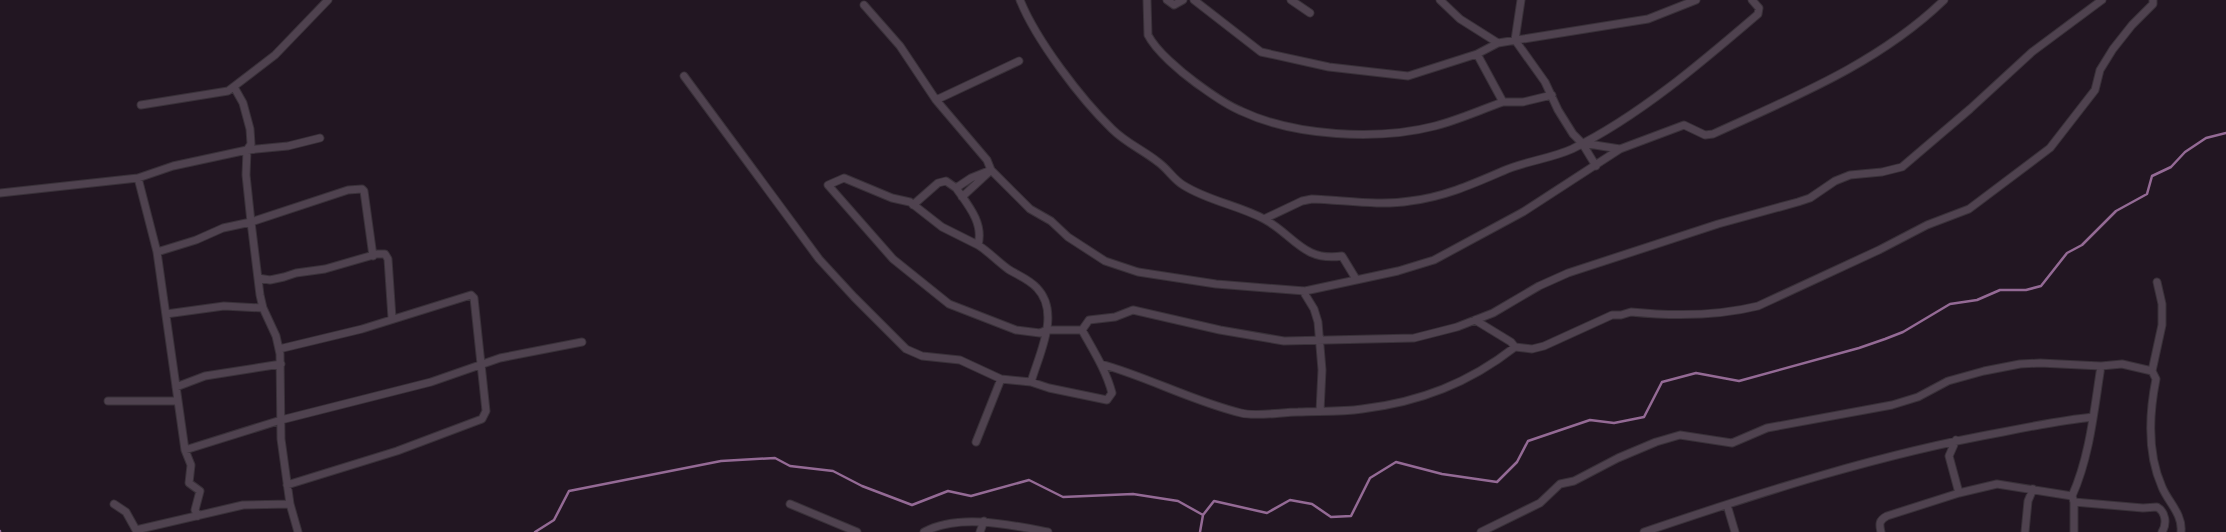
<svg xmlns="http://www.w3.org/2000/svg" width="2226" height="532" font-family="'Roboto Condensed',sans-serif">
  <rect width="100%" height="100%" fill="#221622"/>
  <g fill="none" stroke-linecap="round" stroke-linejoin="round">
    <path stroke="#946a95" stroke-width="2.5" d="M0 531V532
      M535 532 554 520 569 491 721 461 775 458 790 466 833 471 862 486 912 505 948 491 971 496 1029 480 1063 497 1133 494 1178 501 1203 515 1214 501 1267 513 1290 500 1312 504 1331 517 1351 516 1370 478 1396 462 1442 474 1497 482 1517 462 1528 441 1590 420 1614 423 1644 417 1662 382 1696 373 1739 381 1859 348 1885 339 1903 332 1950 304 1977 300 2000 290H2026L2041 286 2067 253 2082 245 2116 211 2147 194 2152 176 2171 167 2185 152 2206 138 2226 133
      M1200 532 1203 515"/>
    <defs>
      <path id="street" d="M1020 0C1036 40 1081 99 1112 129 1126 143 1143 150 1158 162 1168 169 1173 179 1183 185 1208 201 1238 205 1264 219 1294 235 1303 262 1342 256L1356 279
        M1147 0 1148 35C1156 51 1181 72 1196 83 1210 93 1224 104 1241 111 1294 136 1377 141 1435 126 1458 120 1480 110 1503 102
        M1167 0 1174 5 1183 0
        M1194 0 1261 52 1329 67 1408 76 1477 54 1498 43 1648 19 1696 0
        M1291 0 1310 13
        M1440 0 1460 19 1498 43
        M1521 0 1515 40 1545 82 1558 110 1573 134 1582 143 1620 149
        M864 5 900 46 936 100 987 160 991 170 1030 209 1051 221 1068 237 1105 261 1138 272 1216 284 1305 291 1398 271 1434 260 1523 212 1620 149 1684 125 1705 135 1713 134C1794 97 1879 63 1944 0
        M1477 54 1503 102H1523L1552 95
        M684 76 819 259 854 297 906 349 922 356 960 360 1001 379 1031 382 1049 388 1107 400 1112 393C1106 370 1093 350 1082 330
        M234 87 243 103 250 129 251 144 247 150 246 175 251 222 348 190 362 189 364 191 373 256
        M936 100 1019 61
        M141 105 228 91 275 55 328 0
        M1582 143 1596 166
        M138 178 157 252
        M956 188C968 205 984 223 978 245 989 252 997 261 1008 269 1017 275 1029 279 1037 288 1061 313 1039 354 1031 382
        M0 193 138 178 173 166 247 150 288 146 320 138
        M962 197 988 173
        M913 205 938 183 946 181 956 188 971 178 991 170
        M1264 219 1302 201 1312 199C1344 200 1379 206 1410 201 1444 197 1473 184 1503 171 1525 161 1550 159 1572 149 1638 117 1702 62 1758 14L1759 8 1752 0
        M978 245 942 227 910 202 892 198 844 178 828 185 893 259 949 304 1016 330 1040 333 1047 330H1082L1089 320 1115 317 1133 310 1220 330 1284 341 1414 338 1457 327 1493 313 1539 286 1568 273 1718 224 1798 202 1810 198 1835 181 1850 175 1882 172 1902 167 1970 109 2032 52 2102 0
        M258 278 270 280 284 277 296 273 325 269 377 254H385L388 259 392 318
        M2157 282 2162 304V325L2152 371 2156 379C2149 414 2147 453 2162 487 2168 502 2183 514 2181 532
        M1303 291 1314 309 1318 322 1322 370 1320 411
        M166 314 224 306 263 308
        M1475 320 1511 342 1515 347 1532 349 1544 346 1612 315H1621L1631 312C1672 316 1718 316 1758 306L1879 250 1927 225 1969 209 2050 148 2095 90 2100 70 2113 49 2132 25 2153 4V0
        M279 349 362 329 471 295 474 298 486 411 482 419 397 451 287 485
        M1101 364C1148 377 1192 401 1241 413 1256 417 1282 412 1298 412 1319 411 1341 412 1362 409 1420 402 1469 383 1515 347
        M176 387 205 376 281 364
        M108 401H178
        M1956 440 1949 456 1959 493
        M976 442 1001 379
        M185 450 281 420 431 382 500 358 582 342
        M2074 502 2143 508 2157 507C2166 512 2167 524 2162 532
        M114 504 126 512 136 530 243 505 290 504
        M790 504 857 532
        M1727 505 1735 532
        M198 516 195 510 200 491 189 483 191 465 185 450 157 252 196 240 223 228 251 222 260 295 263 308 276 336 280 354 281 439 290 504 298 532
        M924 532C959 513 1011 525 1048 532
        M980 532 984 521
        M1481 532 1540 503 1560 484 1574 481 1618 458 1656 442 1680 435 1732 443 1767 428 1892 405 1918 397 1948 381 1984 371 2020 364 2040 363 2101 366 2122 364 2152 371
        M1644 532C1762 492 1880 454 2003 432 2033 426 2063 420 2093 417
        M1881 532C1879 524 1879 520 1887 516L1959 493 1997 484 2072 496
        M2025 532 2028 501 2033 489
        M2074 532V502L2072 496C2090 456 2094 410 2101 366"/>
    </defs>
    <use href="#street" stroke="#393139" stroke-width="9"/>
    <use href="#street" stroke="#4f424f" stroke-width="7"/>
  </g>
</svg>
